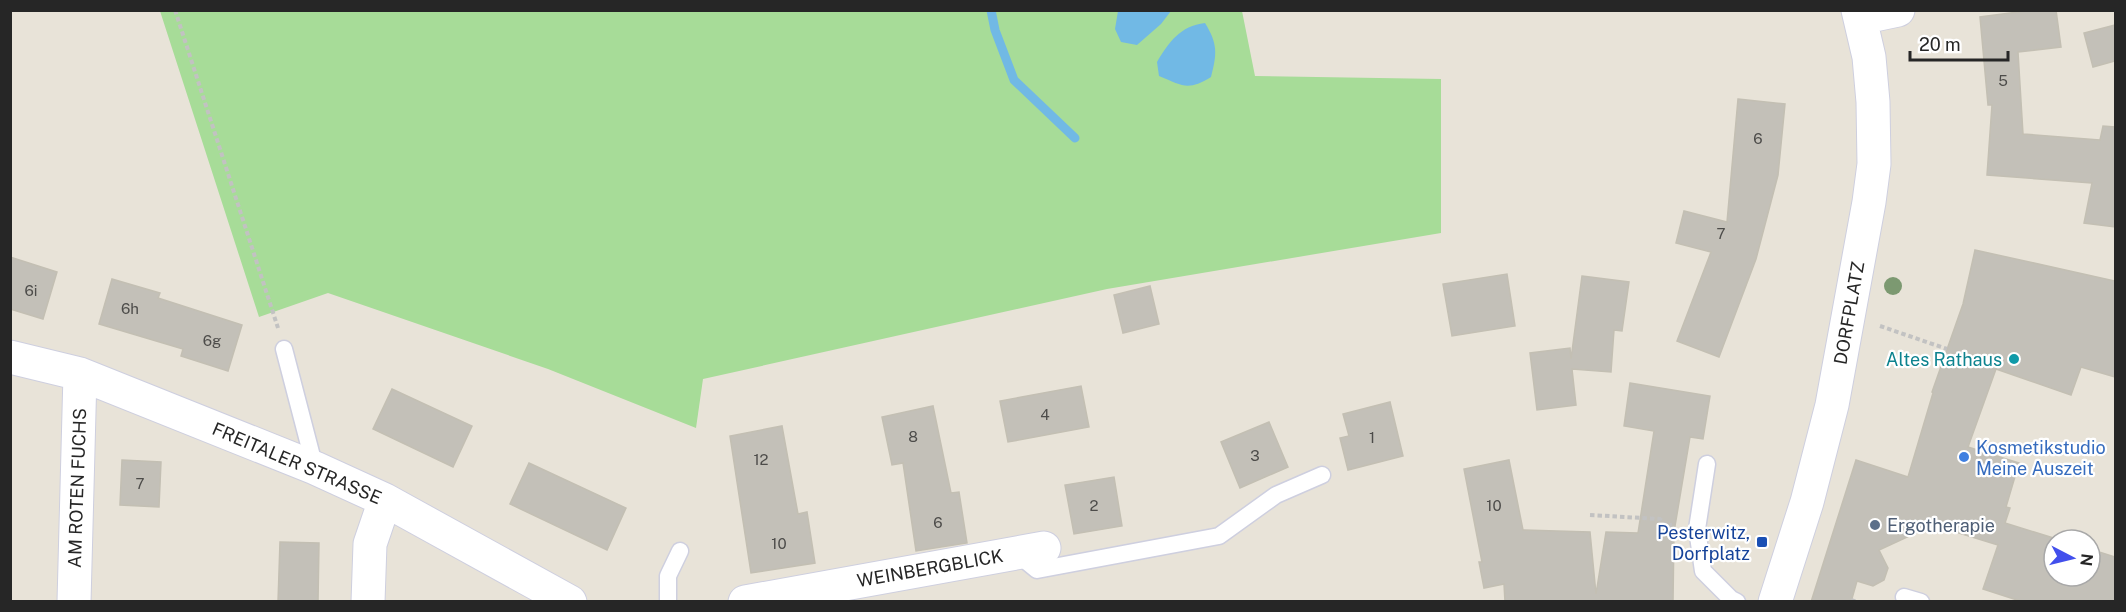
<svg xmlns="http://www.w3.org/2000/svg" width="2126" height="612" font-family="'Public Sans',sans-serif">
  <rect width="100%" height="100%" fill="#e8e3d8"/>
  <path fill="#a7dc98" d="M160 11H1242L1255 76 1441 79V233L1107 289 703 379 696 428 548 369 328 293 259 317Z"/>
  <path fill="#71b9e5" d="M1118 11 1171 10V11L1161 24 1137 45 1121 42 1115 29Z
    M1205 23C1218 44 1217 54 1211 77 1188 91 1183 86 1159 76L1157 62C1169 42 1180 26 1205 23Z"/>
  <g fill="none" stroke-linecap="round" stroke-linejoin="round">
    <path stroke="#71b9e5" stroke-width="9" d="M991 10 995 30 1014 80 1075 138"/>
  </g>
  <path fill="#c3c0b8" stroke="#c3bfb3" stroke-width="1.5" d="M2033 10H2056L2061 47 2018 52 2023 134 2100 140 2103 126 2115 127V227L2084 223 2092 183 1987 175 1992 105H1988L1980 17Z
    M2115 25V61L2093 67 2084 33Z
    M1738 99 1785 104 1778 175 1756 259 1719 357 1677 341 1711 252 1676 243 1684 211 1727 222Z
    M1975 250 2115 281V377L2081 367 2071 395 1996 369 1968 447 2019 463 2006 507 2010 508 2005 523 2060 540H2054V576H2090V549L2115 557V602H2023L1983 589 1998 545 1933 525 1879 550 1888 568 1884 580 1873 586 1857 581 1851 602H1811L1856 460 1908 477 1933 393 1932 392 1963 304Z
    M10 257 57 272 43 319 10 309Z
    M1507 274 1515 326 1452 336 1443 284Z
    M1582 276 1629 282 1622 331 1614 330 1611 372 1572 369 1576 405 1537 410 1530 353 1570 348 1571 359Z
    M112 279 160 293 158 298 242 325 228 371 181 356 183 349 99 324Z
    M1150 286 1159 324 1123 333 1114 295Z
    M1630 383 1710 396 1703 439 1690 437 1674 532 1673 602H1505L1504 584 1484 588 1479 562H1482L1464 469 1509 460 1523 530 1590 532 1596 594 1606 532 1638 533 1654 431 1624 426Z
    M1081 386 1089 427 1008 442 1000 401Z
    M392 389 472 426 453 467 373 429Z
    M1390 402 1403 456 1348 470 1340 438 1349 436 1343 414Z
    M933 406 951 493 959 492 967 543 916 551 903 463 892 465 882 417Z
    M1269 422 1288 467 1240 488 1221 442Z
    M782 426 798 514 807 512 815 563 751 573 730 436Z
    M122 460 161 462 159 507 120 505Z
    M529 463 626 508 607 550 510 504Z
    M1114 477 1122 526 1074 534 1065 485Z
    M280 542 319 543 318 602H278Z"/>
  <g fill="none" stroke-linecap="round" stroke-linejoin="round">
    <defs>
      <path id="lane" d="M284 349 315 468
        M1707 464 1697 529 1703 571 1731 599 1737 602
        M1016 553 1037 570 1219 536 1276 495 1322 475
        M1904 597 1921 602
        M668 602V576L680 551"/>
      <path id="street" d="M10 357 80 374 315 468 385 500 570 602
        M74 602 80 374
        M368 602 370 544 385 500
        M745 602 1044 548"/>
      <path id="secondary" d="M1860 18 1898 10
        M1775 602 1807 502 1832 405 1869 202 1874 164 1873 102 1869 57 1858 10"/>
    </defs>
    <use href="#lane" stroke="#cecfdf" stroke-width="19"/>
    <use href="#street" stroke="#cecfdf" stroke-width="35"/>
    <use href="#secondary" stroke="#cecfdf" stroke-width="35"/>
    <path stroke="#c2c2c2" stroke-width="4" stroke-dasharray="4.5 3" stroke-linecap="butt" d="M175 10 278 328
      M1880 326 1947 349
      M1590 515 1660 519 1665 525H1672
      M1851 600 1857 602"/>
    <use href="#lane" stroke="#fff" stroke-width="16"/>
    <use href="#street" stroke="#fff" stroke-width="33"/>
    <use href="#secondary" stroke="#fff" stroke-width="33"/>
  </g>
  <circle fill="#7c9971" cx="1893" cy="286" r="9"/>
  <circle fill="#0f9aa8" stroke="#fff" stroke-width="2" cx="2014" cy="359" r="6"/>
  <circle fill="#3f7fe0" stroke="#fff" stroke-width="2" cx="1964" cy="457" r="6"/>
  <circle fill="#5c6f8a" stroke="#fff" stroke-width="2" cx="1875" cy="525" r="6"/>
  <rect fill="#1a4fb4" stroke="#fff" stroke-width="2" x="1756" y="536" width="12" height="12" rx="3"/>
  <g text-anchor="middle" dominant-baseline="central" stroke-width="4.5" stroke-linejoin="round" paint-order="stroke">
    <g font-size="15" fill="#4d4c4a">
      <text x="2003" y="80">5</text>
      <text x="1758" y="138">6</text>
      <text x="1721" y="233">7</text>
      <text x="31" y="290">6i</text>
      <text x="130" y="308">6h</text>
      <text x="212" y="340">6g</text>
      <text x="1045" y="414">4</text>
      <text x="913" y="436">8</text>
      <text x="1372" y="437">1</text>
      <text x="1255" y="455">3</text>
      <text x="761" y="459">12</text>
      <text x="140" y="483">7</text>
      <text x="1094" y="505">2</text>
      <text x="1494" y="505">10</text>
      <text x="938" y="522">6</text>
      <text x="779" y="543">10</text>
    </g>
    <g font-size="18" fill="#262626" stroke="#fff">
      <text transform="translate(1849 313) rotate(-80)">DORFPLATZ</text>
      <text transform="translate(297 463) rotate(23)">FREITALER STRASSE</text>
      <text transform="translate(77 488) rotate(-88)">AM ROTEN FUCHS</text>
      <text transform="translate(930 568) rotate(-10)">WEINBERGBLICK</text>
    </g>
    <g font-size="18" fill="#0d838f" stroke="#fff" text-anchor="end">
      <text x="2002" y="359">Altes Rathaus</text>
    </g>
    <g font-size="18" fill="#366cbe" stroke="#fff" text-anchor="start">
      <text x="1976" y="447">Kosmetikstudio<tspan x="1976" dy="21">Meine Auszeit</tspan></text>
    </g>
    <g font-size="18" fill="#4e5e75" stroke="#fff" text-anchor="start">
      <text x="1887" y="525">Ergotherapie</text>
    </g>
    <g font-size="18" fill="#164399" stroke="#fff" text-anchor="end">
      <text x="1750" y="532">Pesterwitz,<tspan x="1750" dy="21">Dorfplatz</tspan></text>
    </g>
  </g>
  <rect width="2126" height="612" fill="none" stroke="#262626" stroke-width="24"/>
  <g transform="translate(2072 558) rotate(97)"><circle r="28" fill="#ffffff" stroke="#a8a8a8" stroke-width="1.5"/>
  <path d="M0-4.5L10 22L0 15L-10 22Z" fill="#424fec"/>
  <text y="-9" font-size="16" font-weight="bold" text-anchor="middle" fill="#262626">N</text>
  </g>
  <path d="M1910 51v9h98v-9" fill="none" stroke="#262626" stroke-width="3"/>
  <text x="1919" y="51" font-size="18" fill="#262626" stroke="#ffffff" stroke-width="4.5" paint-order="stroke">20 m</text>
</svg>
